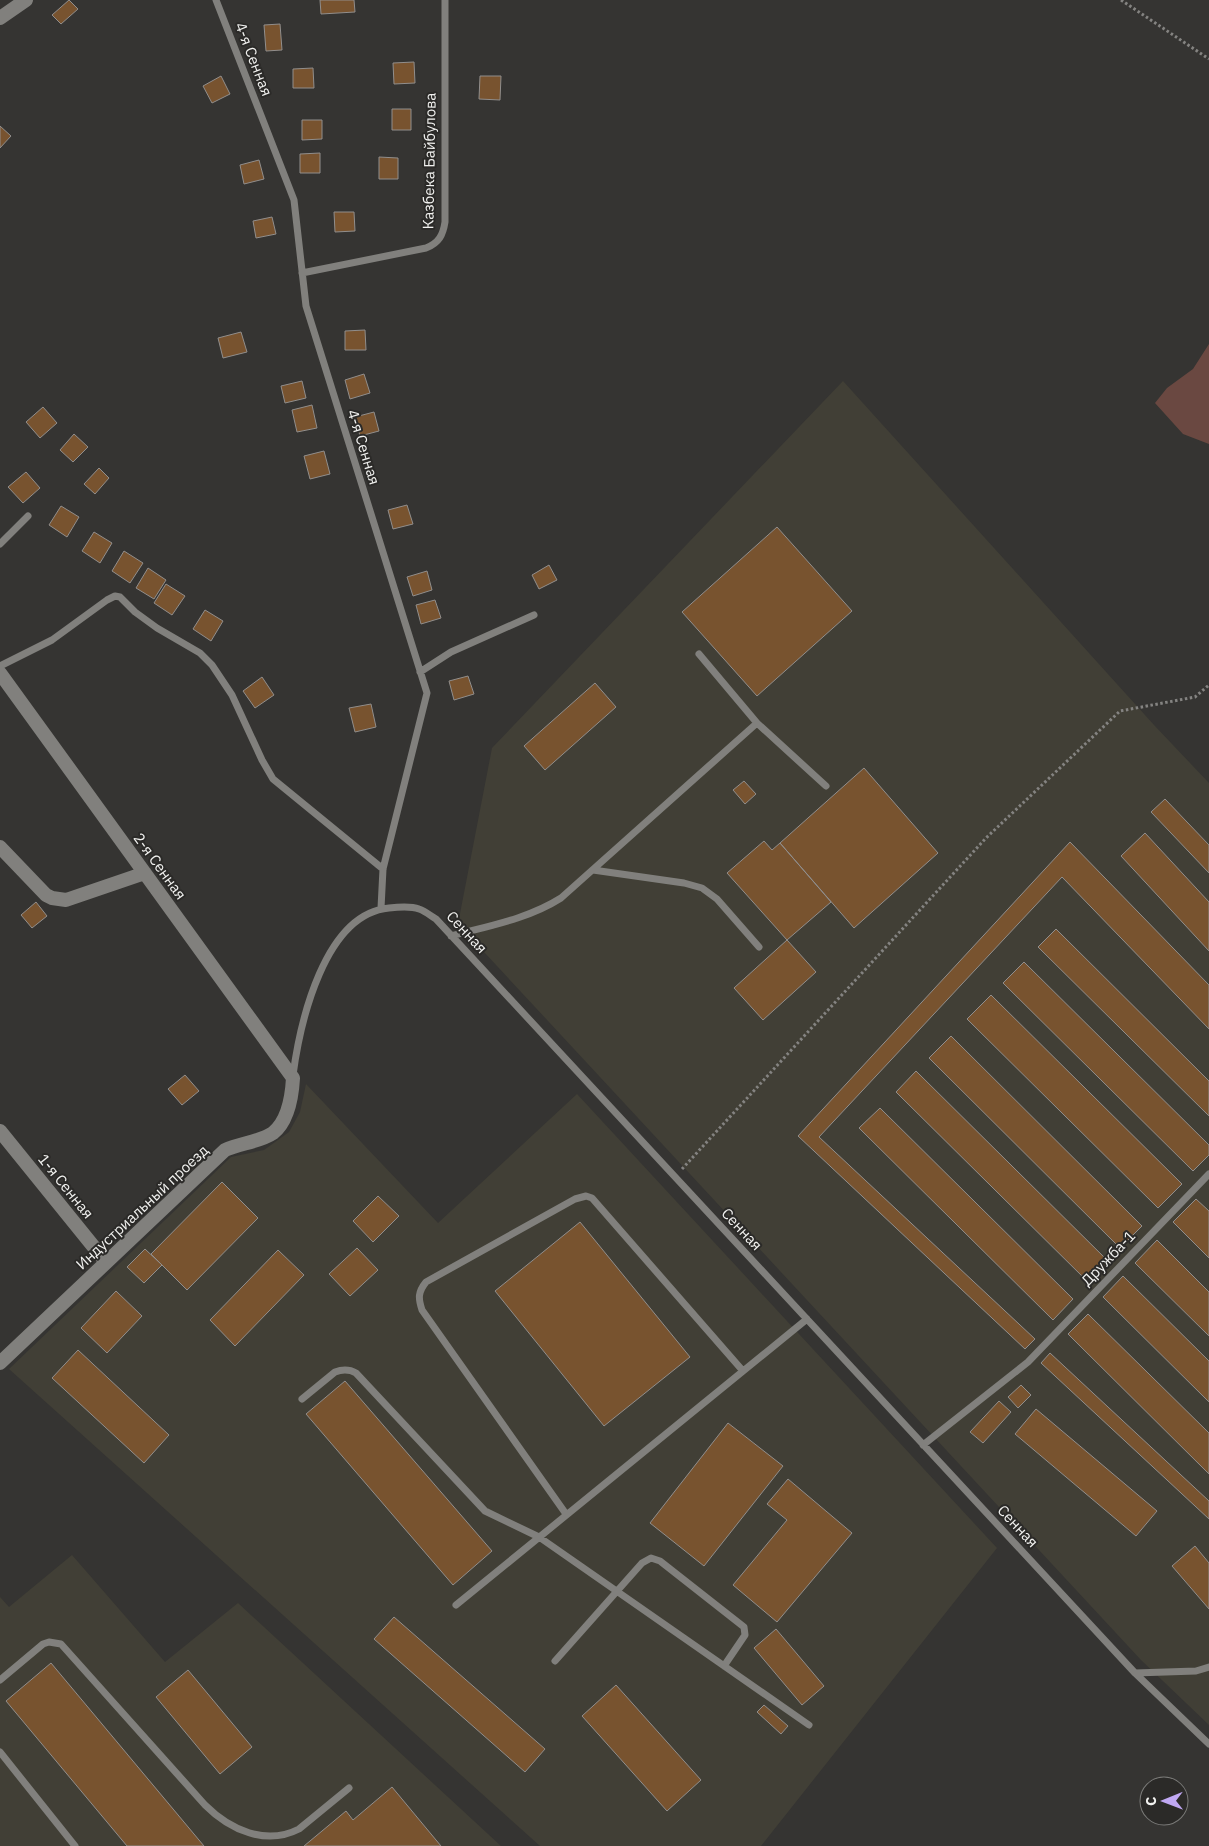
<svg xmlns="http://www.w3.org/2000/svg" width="1209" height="1846" font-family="'IBM Plex Sans',sans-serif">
  <rect width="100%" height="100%" fill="#353432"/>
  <path fill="#413f36" d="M843 381 1154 725 1209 783V1725L1141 1660 458 924 492 748Z
    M306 1084 438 1223 577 1094 997 1548 761 1846H540L9 1369 231 1157 264 1150 289 1132 300 1112Z
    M72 1555 165 1662 238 1603 501 1846H0V1597L9 1607Z"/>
  <path fill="#6a4841" d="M1209 344V444L1183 434 1155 403 1167 388 1193 369Z"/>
  <path fill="#78532f" stroke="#918e8c" d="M69 0 78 9 61 24 52 15Z
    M320 0H354L355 12 321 14Z
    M280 24 282 50 266 51 264 25Z
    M414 62 415 83 394 84 393 63Z
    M313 68 314 88H293V69Z
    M221 76 230 94 212 103 203 86Z
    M480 76H501L500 100 479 99Z
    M392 109H411V130H392Z
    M302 120H322V139L302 140Z
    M0 126 11 136 0 148Z
    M320 153V173H300V154Z
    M379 157 398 158V179H379Z
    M259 160 264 179 244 184 240 165Z
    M334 212H354L355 231 335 232Z
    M272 217 276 234 256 238 253 221Z
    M365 330 366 350H345V331Z
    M241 332 247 352 223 358 218 338Z
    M364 374 370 393 350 399 345 380Z
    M302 381 306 398 285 403 281 386Z
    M312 405 317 428 297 432 292 410Z
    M43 407 57 423 40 438 26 422Z
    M374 412 379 431 360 436 355 417Z
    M74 434 88 447 73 462 60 450Z
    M324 451 330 474 310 479 304 456Z
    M99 468 109 478 95 494 84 484Z
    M26 472 40 488 23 503 8 487Z
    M407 505 413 524 393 529 388 510Z
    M61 506 79 517 67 537 49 525Z
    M777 527 852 611 757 696 682 612Z
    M94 532 112 543 100 563 82 551Z
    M124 551 143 563 130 583 112 571Z
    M549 565 557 580 539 589 532 575Z
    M148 568 166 580 154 599 136 588Z
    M427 571 432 590 413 596 407 577Z
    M166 584 185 596 172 615 154 603Z
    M435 600 441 618 421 624 416 605Z
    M205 610 223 621 211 641 193 629Z
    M468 676 474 694 454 700 449 681Z
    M262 677 274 695 255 708 243 691Z
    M595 683 616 707 545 770 524 746Z
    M371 704 376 727 355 732 349 708Z
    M864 768 938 853 854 928 780 843Z
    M744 781 756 794 745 804 733 790Z
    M1165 799 1209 845V873L1151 812Z
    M1145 833 1209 902V951L1121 856Z
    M764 841 772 850 780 843 831 902 787 940 727 873Z
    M1070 842 1209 985V1029L1062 877 819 1137 1035 1339 1025 1349 798 1136Z
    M36 902 47 916 32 928 21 915Z
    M1056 929 1209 1081V1116L1038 947Z
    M787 940 816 972 763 1020 734 988Z
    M1024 962 1209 1145V1155L1193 1171 1003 983Z
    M991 995 1182 1184 1158 1208 967 1019Z
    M951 1036 1142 1226 1120 1248 929 1058Z
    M916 1071 1109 1262 1088 1282 896 1092Z
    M185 1075 199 1091 182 1105 168 1089Z
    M880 1108 1073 1299 1053 1320 859 1128Z
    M222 1182 258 1218 187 1290 151 1254Z
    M378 1196 399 1216 373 1242 353 1221Z
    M1196 1199 1209 1211V1258L1173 1222Z
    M580 1222 690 1357 604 1426 495 1291Z
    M1157 1240 1209 1292V1336L1135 1263Z
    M357 1248 378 1270 350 1296 329 1274Z
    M145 1249 162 1265 144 1283 127 1267Z
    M278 1250 304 1275 235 1346 210 1320Z
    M1123 1276 1209 1361V1402L1103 1297Z
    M116 1291 142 1316 107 1353 81 1328Z
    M1088 1314 1209 1433V1474L1068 1334Z
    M78 1350 169 1435 144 1463 52 1378Z
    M1050 1353 1209 1501V1519L1041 1363Z
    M345 1381 492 1551 453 1585 306 1414Z
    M1021 1385 1031 1395 1018 1408 1008 1397Z
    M999 1401 1011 1412 983 1443 970 1432Z
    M1036 1409 1157 1511 1136 1536 1015 1434Z
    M728 1423 783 1466 704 1566 650 1523Z
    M788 1479 852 1533 777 1622 733 1585 787 1520 767 1504Z
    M1195 1546 1209 1563V1609L1172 1566Z
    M394 1617 545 1749 525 1772 374 1639Z
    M776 1629 824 1686 802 1705 754 1648Z
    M51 1663 204 1846H127L6 1701Z
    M188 1670 252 1747 220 1774 156 1697Z
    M616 1685 701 1780 667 1811 582 1716Z
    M764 1705 788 1726 781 1734 757 1712Z
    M392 1787 441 1846H304L346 1811 353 1820Z"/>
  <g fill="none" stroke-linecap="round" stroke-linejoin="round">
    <path stroke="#848381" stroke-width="3" stroke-dasharray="2.5 2.5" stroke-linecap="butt" d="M1121 0 1209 59
      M682 1169 986 838 1120 711 1195 697 1209 685"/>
    <path stroke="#81807d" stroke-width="7" d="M216 0 294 200 306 306 427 693 383 869 381 908
      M302 273 426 248C439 243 443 235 445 222V0
      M0 544 28 516
      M699 654 757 723
      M0 666 52 640 107 600 115 596 120 597 135 612 157 628 200 653 212 665 232 695 262 760 273 779 383 869
      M420 672 451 652 534 615
      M593 870 684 883 702 888 717 899 759 947
      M451 936C488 926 528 919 561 898L757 723 826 786
      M293 1075C300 1023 324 914 389 908 398 907 411 906 419 909 425 911 431 916 436 919L1135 1673 1209 1744
      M302 1399 335 1372C343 1369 349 1369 356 1373L485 1511 539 1537 809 1725
      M923 1445 1028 1362 1209 1174
      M566 1514 422 1310C418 1298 418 1292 426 1282L575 1199 586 1196 592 1198 743 1371
      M456 1605 807 1319
      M555 1661 642 1563 651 1558 660 1561 744 1627 745 1635 724 1666
      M1135 1673 1196 1671 1209 1667
      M0 1680 43 1644 49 1642 61 1644 205 1805C230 1830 266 1846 299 1829L349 1788
      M0 1752 75 1846"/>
    <path stroke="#81807d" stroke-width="14" d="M0 18 26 0
      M0 673 293 1078C292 1096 288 1121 273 1133 260 1142 240 1143 225 1150L0 1363
      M0 847 46 895 52 898 66 900 145 873
      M0 1131 106 1262"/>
  </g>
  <g text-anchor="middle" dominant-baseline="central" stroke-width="4" stroke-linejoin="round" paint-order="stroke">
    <g font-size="15" fill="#f1f1ef" stroke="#2b2a28">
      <text transform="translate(254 59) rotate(69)">4-я Сенная</text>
      <text transform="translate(429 161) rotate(-89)">Казбека Байбулова</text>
      <text transform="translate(364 447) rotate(73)">4-я Сенная</text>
      <text transform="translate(160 866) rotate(54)">2-я Сенная</text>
      <text transform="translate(467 932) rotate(47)">Сенная</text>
      <text transform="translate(66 1186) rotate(51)">1-я Сенная</text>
      <text transform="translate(142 1207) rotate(-43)">Индустриальный проезд</text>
      <text transform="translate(742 1229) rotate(47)">Сенная</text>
      <text transform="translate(1108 1258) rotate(-46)">Дружба-1</text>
      <text transform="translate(1018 1526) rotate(47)">Сенная</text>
    </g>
  </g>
  <g transform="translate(1164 1801) rotate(269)"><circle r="24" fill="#2b2a28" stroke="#7a7a78"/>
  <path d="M0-4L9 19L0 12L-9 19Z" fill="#c0a8f3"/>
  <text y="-8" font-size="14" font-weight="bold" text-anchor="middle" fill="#f1f1ef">С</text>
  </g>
</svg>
